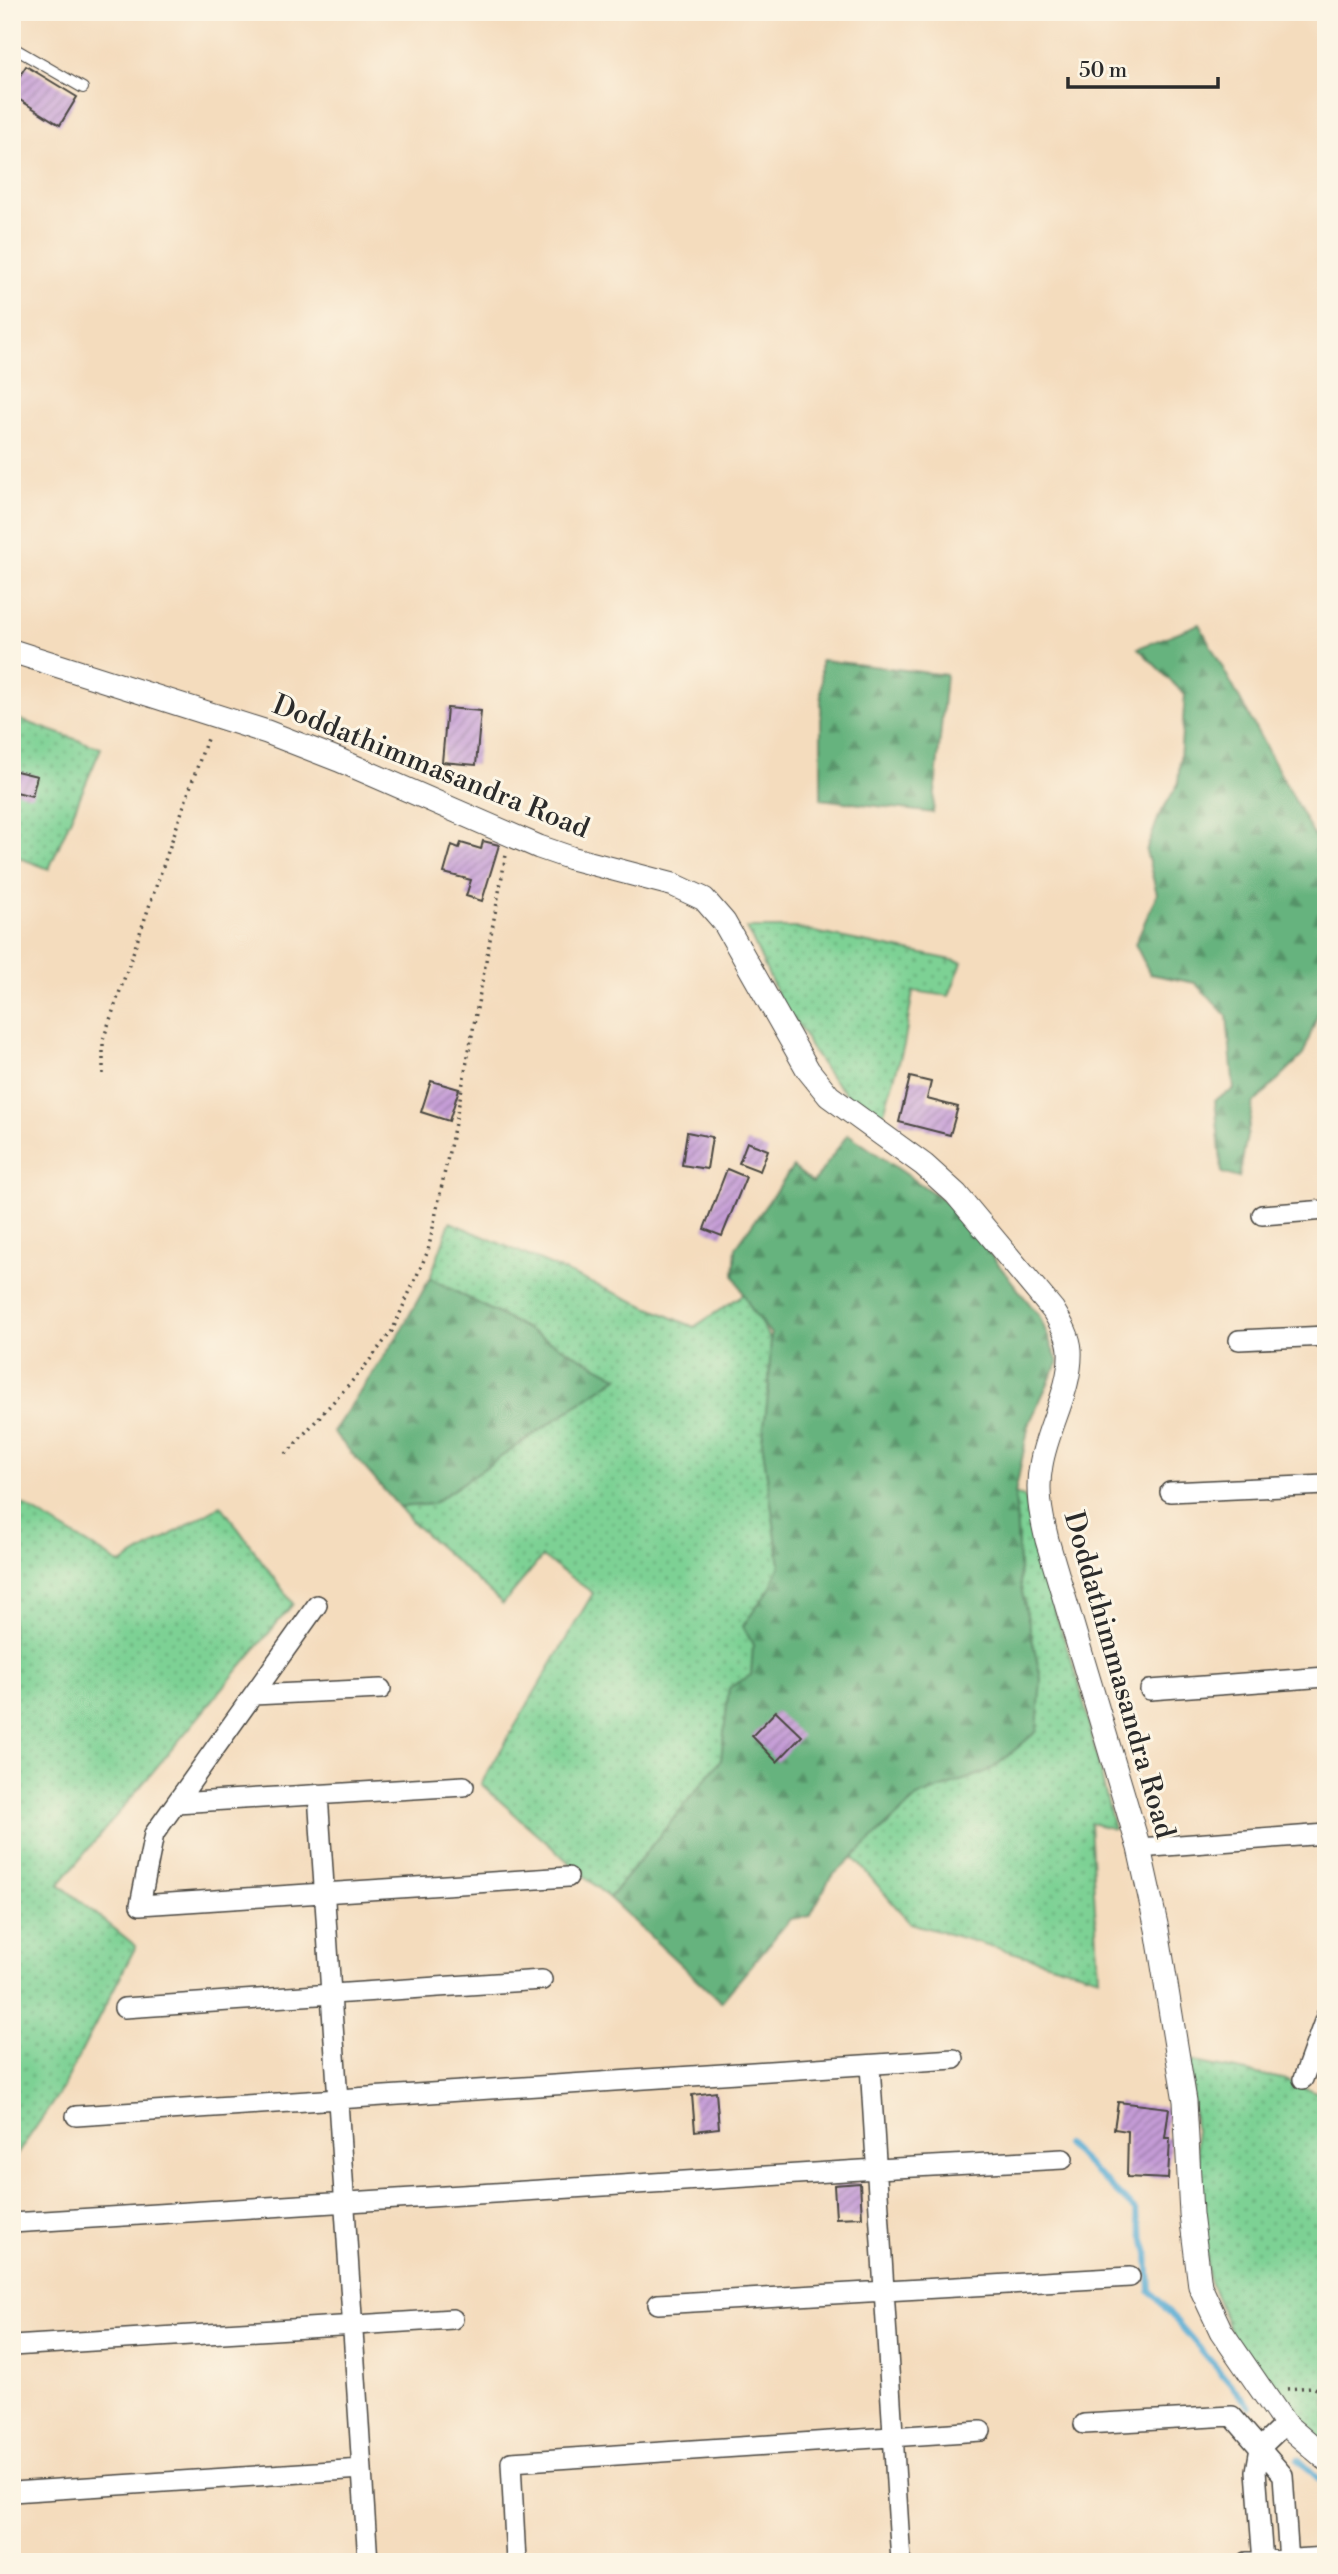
<svg xmlns="http://www.w3.org/2000/svg" width="1338" height="2574" font-family="'Libre Bodoni',serif">
  <defs>
    <pattern id="grass-dots" width="8" height="8" patternUnits="userSpaceOnUse" patternTransform="scale(1.75)"><rect width="8" height="8" fill="#7dd194"/><path d="M2 2h.1M6 6h.1" fill="none" stroke="#67aa79" stroke-width="1.8" stroke-linecap="round"/></pattern>
    <pattern id="forest-firs" width="22" height="20" patternUnits="userSpaceOnUse" patternTransform="scale(1.75)"><rect width="22" height="20" fill="#66b37e"/><path d="M5 1l3.5 6h-7zM16 11l3.5 6h-7z" fill="#549267"/></pattern>
    <pattern id="building-hatch" width="6" height="6" patternUnits="userSpaceOnUse" patternTransform="scale(1.75)"><rect width="6" height="6" fill="#c49bd6"/><path d="M-1 1l2-2M0 6l6-6M5 7l2-2" fill="none" stroke="#9f7fae"/></pattern>
  </defs>
  <rect width="100%" height="100%" fill="#fcf5e5"/>
  <filter id="ink" filterUnits="userSpaceOnUse"><feTurbulence type="fractalNoise" baseFrequency=".0143" numOctaves="2"/><feDisplacementMap in="SourceGraphic" scale="14" xChannelSelector="R" yChannelSelector="G"/><feConvolveMatrix kernelMatrix="1 2 1 2 8 2 1 2 1" color-interpolation-filters="sRGB"/></filter>
  <filter id="wash" filterUnits="userSpaceOnUse"><feTurbulence type="fractalNoise" baseFrequency=".00686" numOctaves="4" result="noise"/><feDisplacementMap in="SourceGraphic" scale="28" xChannelSelector="R" yChannelSelector="G"/><feGaussianBlur stdDeviation="1.57" result="paint"/><feColorMatrix in="noise" values="0 0 0 0 0 0 0 0 0 0 0 0 0 0 0 0 0 1.4 0 .05"/><feComposite in="paint" operator="in"/></filter>
  <g filter="url(#wash)">
    <rect width="100%" height="100%" fill="#f4dcbd"/>
    <path fill="url(#grass-dots)" stroke="#547e60" stroke-width="2" d="M12 717 101 748 49 869 12 855Z
      M747 928H795L962 962 949 996 913 991 904 1045 882 1119 847 1095 829 1075 809 1046 803 1031 784 1009Z
      M450 1222 694 1327 744 1294 771 1341 768 1398 762 1441 780 1565 771 1587 743 1626 754 1645 751 1675 729 1688 721 1760 609 1898 481 1784 593 1593 542 1557 503 1604 414 1524 399 1507 432 1504 617 1377 430 1278Z
      M1015 1494 1024 1497 1045 1584 1078 1679 1114 1829 1090 1823 1099 1977 910 1923 853 1857 918 1797 991 1770 1041 1679 1020 1583Z
      M12 1498 121 1564 221 1505 293 1604 59 1884 136 1946 62 2089 12 2162Z
      M1189 2061 1283 2079 1326 2096V2444L1283 2402 1233 2338 1208 2277Z"/>
    <path fill="url(#forest-firs)" stroke="#486f54" stroke-width="2" d="M1199 624 1326 858 1325 994 1303 1055 1253 1104 1239 1178 1222 1173 1215 1099 1234 1090 1227 1016 1195 983 1150 974 1135 944 1157 894 1146 851 1159 816 1178 784 1185 695 1138 648Z
      M821 660 946 675 933 813 821 799Z
      M848 1134 952 1206 1040 1317 1058 1362 1029 1424 1015 1494 1020 1583 1041 1679 1037 1731 991 1770 917 1797 830 1878 810 1916 790 1919 721 2002 609 1898 721 1760 729 1688 751 1675 753 1645 743 1626 771 1587 780 1565 762 1441 769 1389 771 1334 753 1312 734 1275 736 1247 793 1167 813 1183Z
      M430 1278 618 1377 432 1504 399 1507 333 1432 399 1334Z"/>
    <g fill="none" stroke-linecap="round" stroke-linejoin="round">
      <path stroke="#57abd3" stroke-width="6" d="M1066 2144 1135 2210 1148 2253 1150 2290 1250 2407
        M1298 2459 1326 2486"/>
    </g>
    <g id="blocks">
      <path fill="url(#building-hatch)" d="M26 66 77 97 60 125 12 95V88Z
        M447 708 481 711 476 765 442 762Z
        M12 770 37 776 32 796 12 791Z
        M483 841 499 845 482 901 466 896 471 880 444 873 452 845 459 848 461 843 481 849Z
        M910 1077 931 1082 927 1099 958 1107 950 1135 899 1122Z
        M431 1081 459 1089 449 1121 421 1112Z
        M687 1132 712 1137 707 1169 682 1165Z
        M747 1142 768 1150 760 1171 739 1163Z
        M727 1169 746 1177 722 1236 704 1229Z
        M776 1711 802 1736 777 1762 752 1736Z
        M716 2092 719 2128 695 2131 692 2095Z
        M1118 2102 1169 2108 1165 2138H1170L1168 2179 1127 2177 1128 2131 1114 2129Z
        M860 2183 862 2217 836 2218 834 2185Z"/>
    </g>
  </g>
  <g filter="url(#ink)">
    <use href="#blocks" fill-opacity="0" stroke="#494641" stroke-width="2"/>
    <g fill="none" stroke-linecap="round" stroke-linejoin="round">
      <defs>
        <path id="service" d="M12 47 83 88"/>
        <path id="minor" d="M1262 1215 1326 1210
          M1239 1340 1326 1336
          M1170 1492 1326 1485
          M317 1605 154 1834 140 1905 568 1877
          M1150 1690 1326 1677
          M253 1695 381 1689
          M318 1794 368 2562
          M176 1803 464 1786
          M1139 1848 1326 1834
          M124 2008 542 1980
          M870 2065 901 2562
          M1303 2079 1326 2016
          M76 2116 954 2059
          M12 2223 877 2169 1063 2159
          M658 2304 1130 2277
          M12 2346 453 2319
          M1084 2424 1232 2416 1283 2475 1289 2562
          M12 2492 362 2469
          M516 2562 511 2462 981 2431
          M1247 2562 1326 2557
          M1263 2562 1256 2471 1260 2448 1285 2424"/>
        <path id="tertiary" d="M12 651 267 732 339 760 539 847 571 858 674 885 704 899 724 922 808 1070 829 1096 924 1165 956 1194 1053 1310C1060 1322 1069 1335 1070 1350 1072 1389 1047 1427 1041 1465 1036 1491 1041 1515 1047 1540L1139 1848 1157 1929 1185 2101 1191 2214 1200 2286 1221 2331 1285 2424 1326 2459"/>
      </defs>
      <use href="#service" stroke="#494641" stroke-width="12"/>
      <use href="#minor" stroke="#494641" stroke-width="22"/>
      <use href="#tertiary" stroke="#494641" stroke-width="25"/>
      <path stroke="#494641" stroke-width="3.5" stroke-dasharray="2 5" stroke-linecap="butt" d="M103 1074V1040L208 736
        M286 1454 362 1370 392 1331 428 1251 458 1109 506 855
        M1287 2389 1312 2387 1326 2393"/>
      <use href="#service" stroke="#fff" stroke-width="10"/>
      <use href="#minor" stroke="#fff" stroke-width="19"/>
      <use href="#tertiary" stroke="#fff" stroke-width="23"/>
    </g>
  </g>
  <g text-anchor="middle" dominant-baseline="central" stroke-width="6" stroke-linejoin="round" paint-order="stroke">
    <g font-size="28" fill="#2b2b2b" stroke="#fcf5e5">
      <text transform="translate(431 767) rotate(22)">Doddathimmasandra Road</text>
      <text transform="translate(1119 1675) rotate(74)">Doddathimmasandra Road</text>
    </g>
  </g>
  <rect width="1338" height="2574" fill="none" stroke="#fcf5e5" stroke-width="42"/>
  <path d="M1068 77v10h150v-10" fill="none" stroke="#2b2b2b" stroke-width="3.5"/>
  <text x="1079" y="77" font-size="21" fill="#2b2b2b" stroke="#fcf5e5" stroke-width="5" paint-order="stroke">50 m</text>
</svg>
